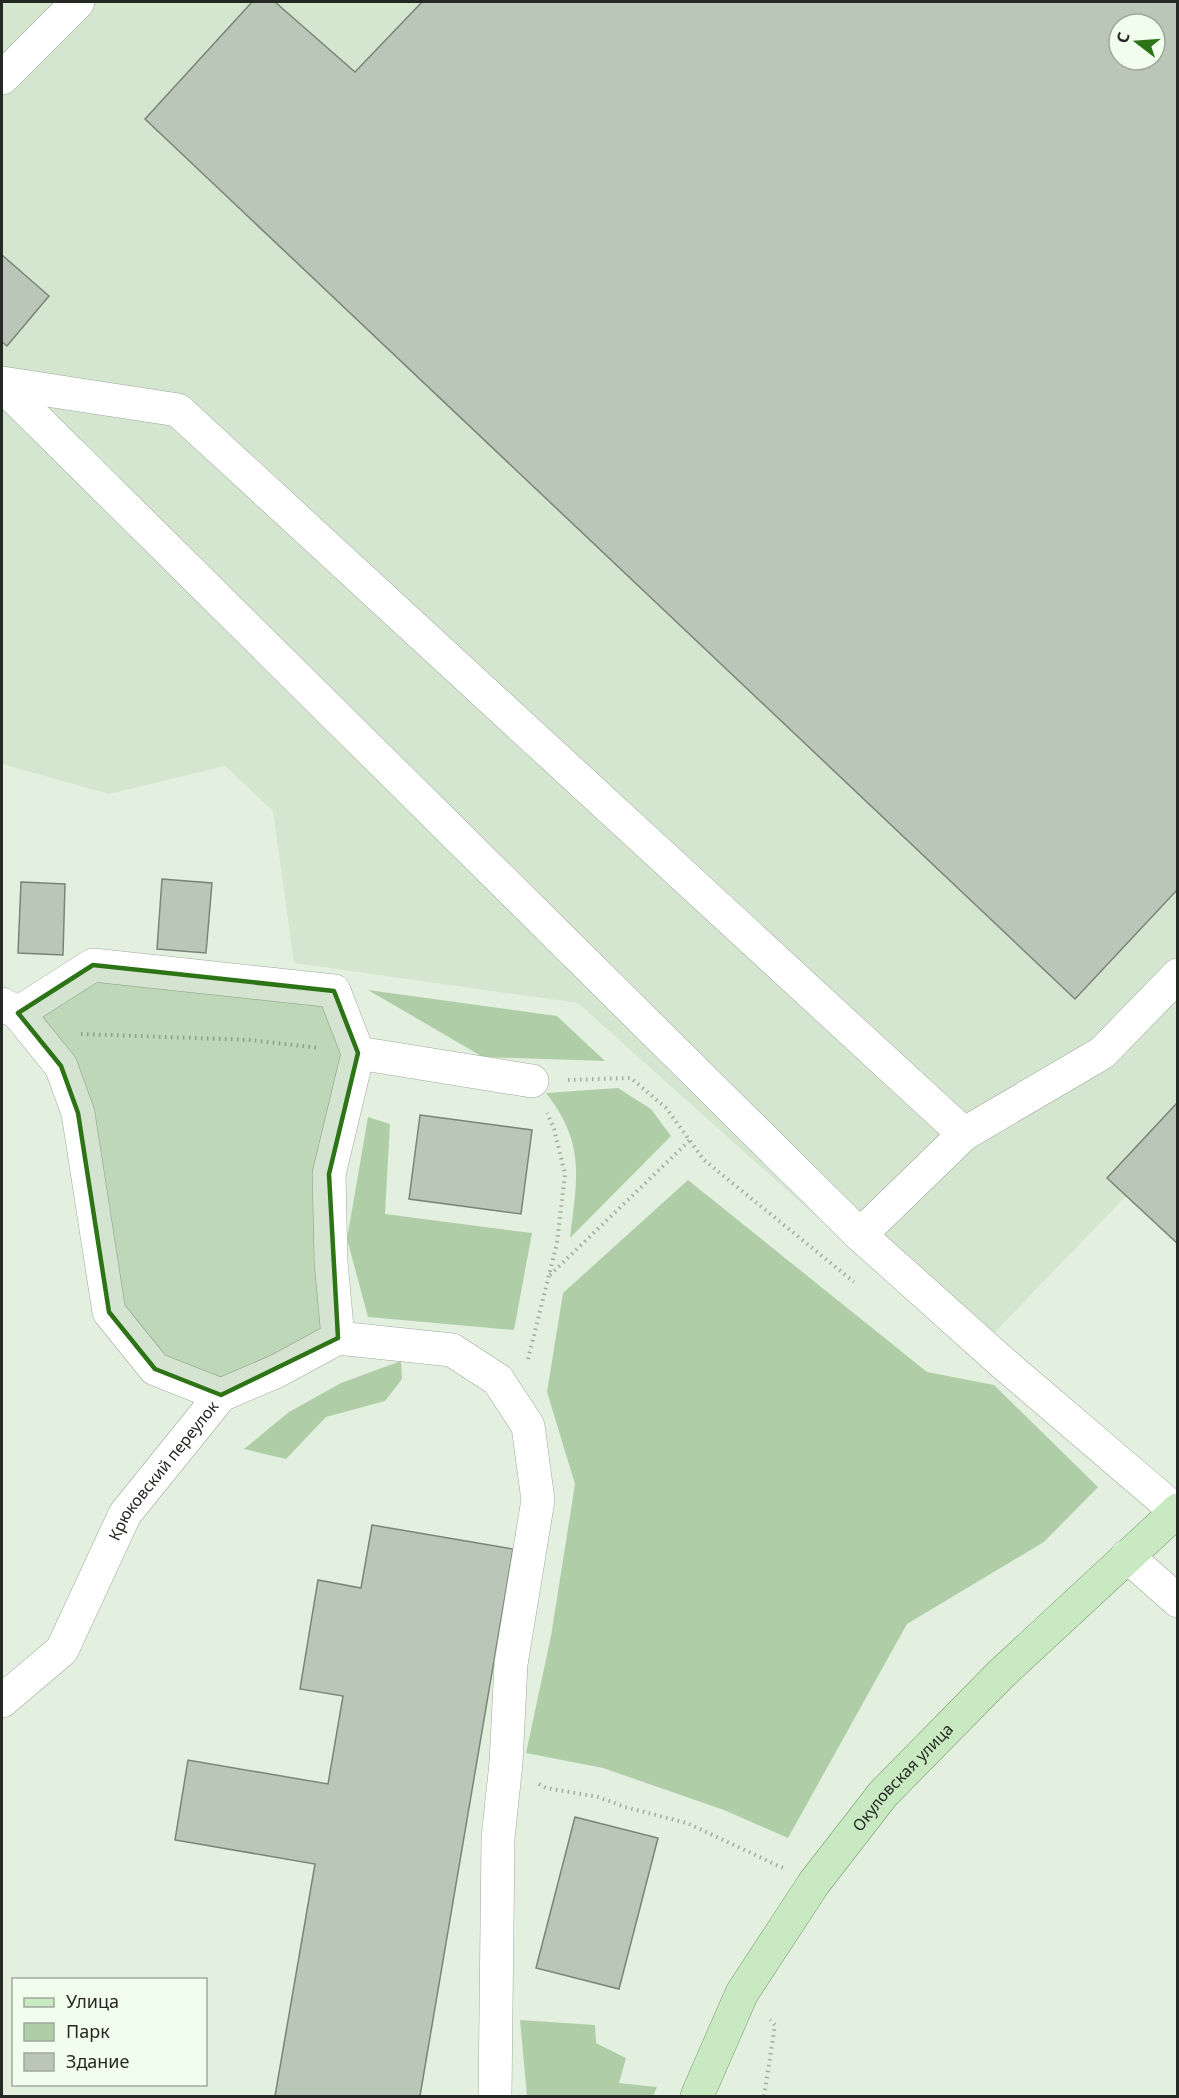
<svg xmlns="http://www.w3.org/2000/svg" width="1179" height="2098" font-family="'Noto Sans',sans-serif">
  <rect width="100%" height="100%" fill="#e3f0e0"/>
  <path fill="#d4e6d0" fill-rule="evenodd" d="M2 2H1177V1143L972 1356 578 1003 294 963 273 811 225 766 109 794 2 764ZM1119 24H1155V60H1119Z"/>
  <path fill="#afcea8" d="M368 990 557 1016 605 1061 483 1057Z
    M618 1088 651 1109 671 1136 570 1238C577 1178 586 1144 546 1093Z
    M368 1117 390 1124 385 1214 532 1233 514 1330 368 1317 347 1239Z
    M688 1180 927 1372 994 1385 1098 1487 1044 1542 907 1624 788 1838 724 1810 603 1768 526 1753 551 1636 575 1484 547 1392 563 1293Z
    M401 1361 402 1379 385 1401 326 1417 286 1459 244 1449 289 1412 341 1383Z
    M520 2020 595 2025 596 2043 626 2058 619 2083 657 2087 653 2096H527Z"/>
  <path fill="#bac6b7" stroke="#7a8577" stroke-width="1.5" fill-rule="evenodd" d="M252 2H275L355 72 422 2H1178V889L1075 999 145 119ZM1119 24H1155V60H1119Z
    M2 255 49 296 7 346 2 342Z
    M162 879 212 883 206 953 157 949Z
    M21 882 65 884 63 955 18 953Z
    M1178 1102V1244L1107 1178Z
    M420 1115 532 1130 521 1214 409 1199Z
    M372 1525 513 1549 420 2096H275L315 1864 175 1840 188 1760 328 1784 343 1696 300 1689 318 1580 361 1588Z
    M575 1817 658 1838 619 1989 536 1968Z"/>
  <g fill="none" stroke-linecap="round" stroke-linejoin="round">
    <defs>
      <g id="minor">
        <path d="M2 78 78 2"/>
        <path d="M2 383 178 410 964 1134"/>
        <path d="M2 385 860 1235 1003 1363 1176 1511"/>
        <path d="M2 1004 18 1013 93 965 334 991 358 1053 532 1081"/>
        <path d="M18 1013 61 1066 78 1113 109 1312 155 1369 221 1395"/>
        <path d="M860 1235 964 1134 1102 1053 1178 975"/>
        <path d="M338 1338 331 1262 329 1174 358 1053"/>
        <path d="M1127 1556 1178 1601"/>
        <path id="s1" d="M2 1701 62 1650 125 1514 221 1395 277 1371 338 1338 452 1350 498 1380 528 1426 538 1500 511 1664 506 1763 498 1838 495 2096"/>
      </g>
      <g id="major">
        <path id="s2" d="M697 2096 742 1993 814 1883 883 1794 1001 1674 1178 1510"/>
      </g>
    </defs>
    <use href="#minor" stroke="#9ea99b" stroke-width="34"/>
    <use href="#major" stroke="#789c6e" stroke-width="34"/>
    <path stroke="#a2ac9f" stroke-width="4" stroke-dasharray="1.5 4.5" stroke-linecap="butt" d="M81 1034 251 1040 319 1048
      M568 1080 631 1078 666 1108 704 1160 854 1282
      M550 1275 690 1140
      M528 1359 557 1243 565 1174 554 1129 547 1113
      M539 1784 546 1788 598 1797 625 1807 687 1823 783 1868
      M764 2096 775 2025 770 2020"/>
    <use href="#minor" stroke="#fff" stroke-width="33"/>
    <use href="#major" stroke="#c8e9c1" stroke-width="33"/>
  </g>
  <path fill="#2d7417" fill-opacity="0.2" stroke="#2d7417" stroke-width="4.5" stroke-linejoin="round" d="M93 965 334 991 358 1053 329 1174 338 1338 221 1395 155 1369 109 1312 78 1113 61 1066 18 1013Z"/>
  <g text-anchor="middle" dominant-baseline="central" stroke-width="5" stroke-linejoin="round" paint-order="stroke">
    <g font-size="16" fill="#252923" stroke="#f1feee">
      <text stroke="none"><textPath href="#s1" startOffset="286">Крюковский переулок</textPath></text>
      <text stroke="none"><textPath href="#s2" startOffset="382">Окуловская улица</textPath></text>
    </g>
  </g>
  <rect width="1179" height="2098" fill="none" stroke="#252923" stroke-width="6"/>
  <rect x="12" y="1978" width="195" height="108" fill="#f1feee" stroke="#9fa99d" stroke-width="1.5"/>
  <rect x="24" y="1998" width="30" height="9" fill="#c8e9c1" stroke="#9fa99d" stroke-width="1.5"/>
  <text x="66" y="2008" font-size="18" fill="#252923">Улица</text>
  <rect x="24" y="2023" width="30" height="18" fill="#afcea8" stroke="#9fa99d" stroke-width="1.5"/>
  <text x="66" y="2038" font-size="18" fill="#252923">Парк</text>
  <rect x="24" y="2053" width="30" height="18" fill="#bac6b7" stroke="#9fa99d" stroke-width="1.5"/>
  <text x="66" y="2068" font-size="18" fill="#252923">Здание</text>
  <g transform="translate(1137 42) rotate(287)"><circle r="28" fill="#f1feee" stroke="#9fa99d" stroke-width="1.5"/>
  <path d="M0-4.5L10 22L0 15L-10 22Z" fill="#2d7417"/>
  <text y="-9" font-size="16" font-weight="bold" text-anchor="middle" fill="#252923">С</text>
  </g>
</svg>
